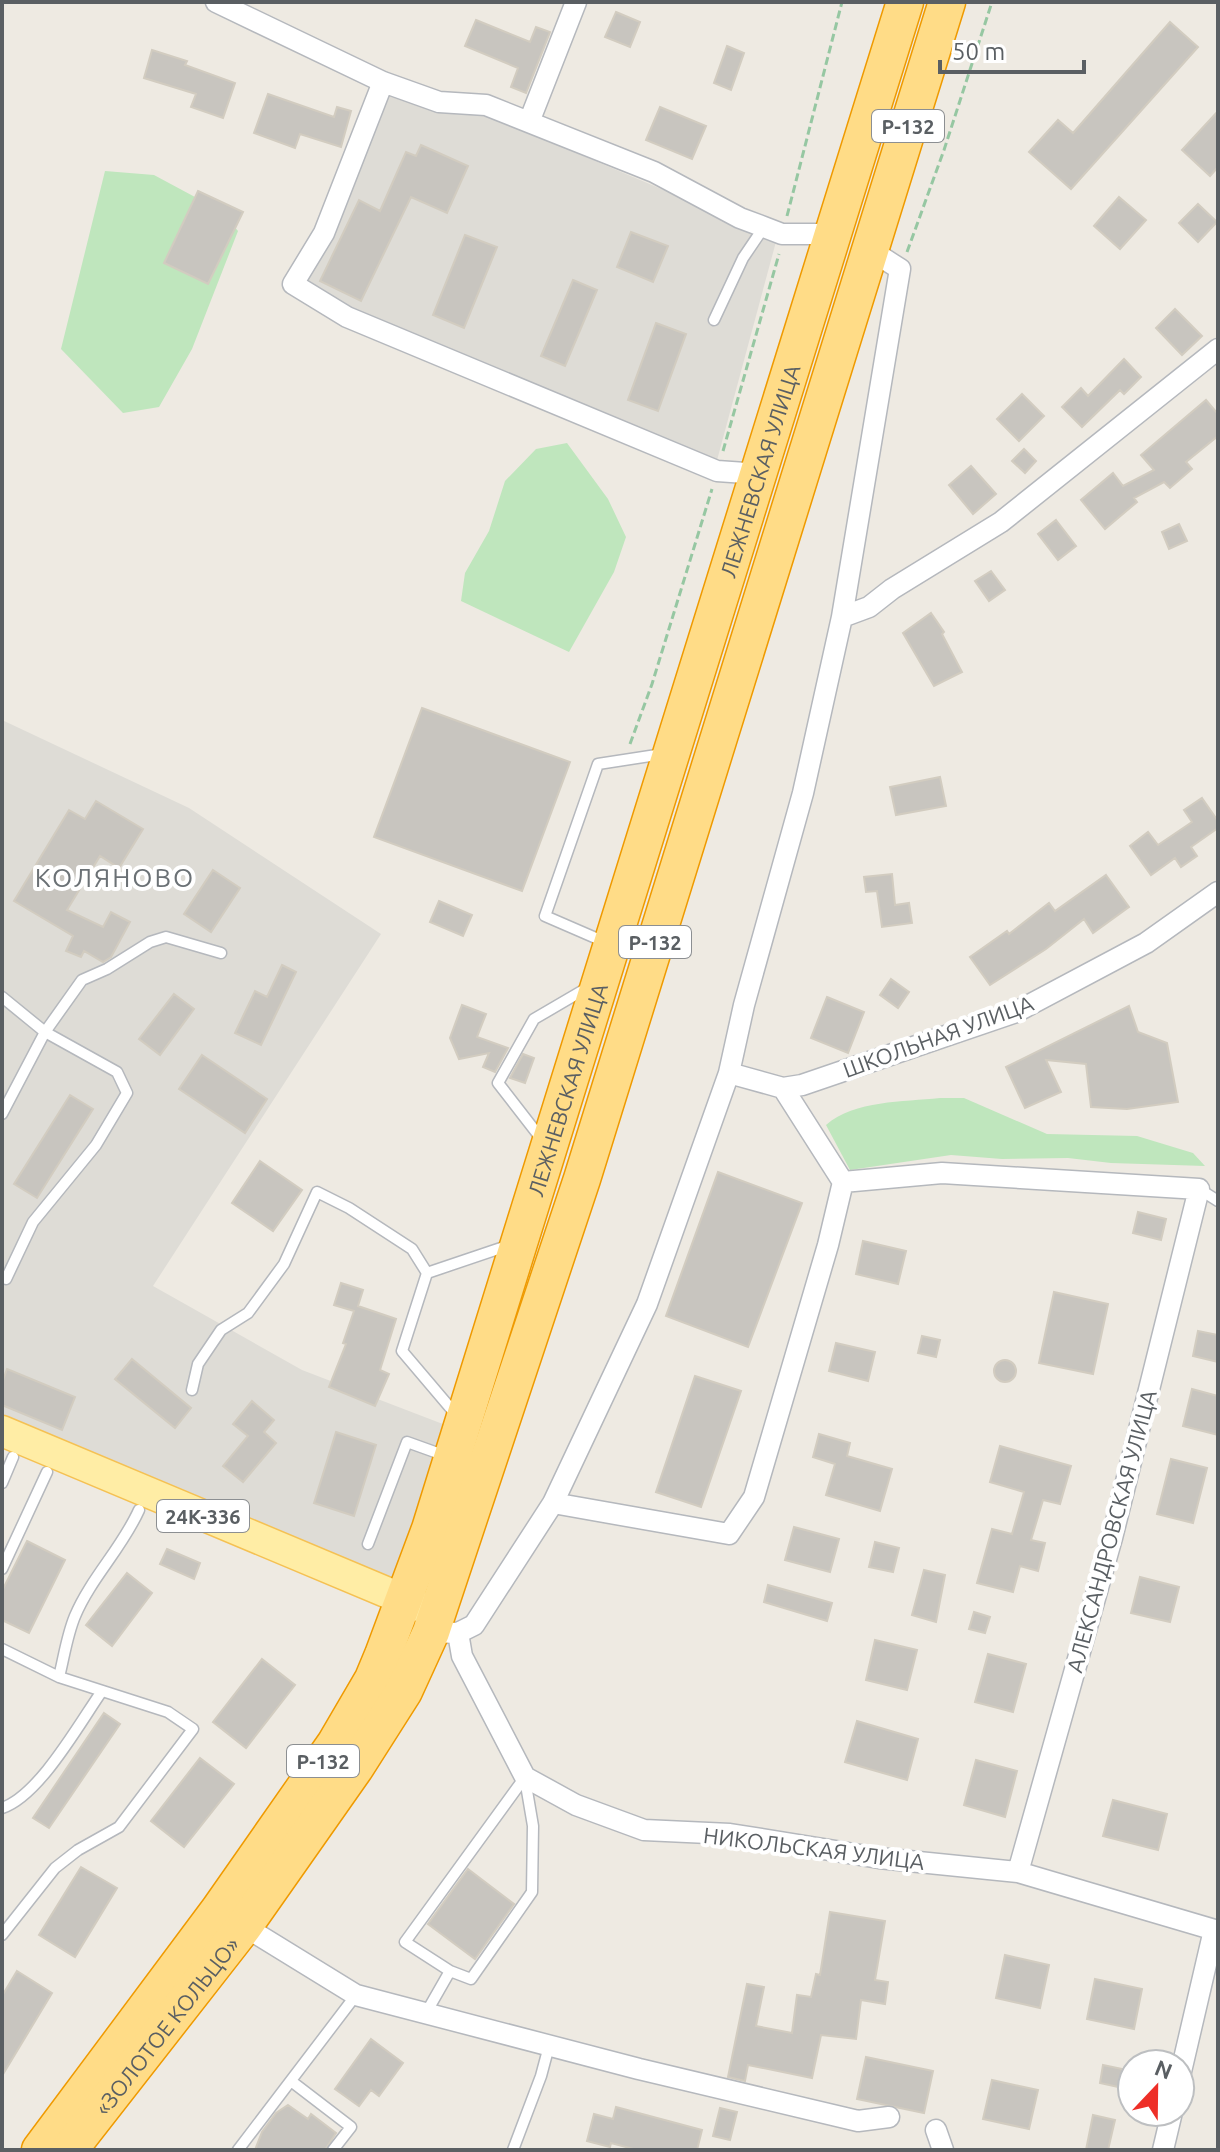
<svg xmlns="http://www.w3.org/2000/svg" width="1220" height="2152" font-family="Ubuntu,sans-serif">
  <rect width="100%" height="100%" fill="#eeeae2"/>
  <path fill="#dedcd6" d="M388 96 438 112 487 115 777 238 716 464 365 317 306 284Z
    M2 720 189 808 381 934 153 1286 302 1370 448 1426 400 1587 2 1423Z"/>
  <path fill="#bfe6bd" d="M105 171 154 175 221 211 238 231 192 349 159 407 123 413 61 349Z
    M567 443 608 499 626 537 614 572 569 652 461 601 465 573 489 531 505 481 536 449Z
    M940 1098H964L1047 1134 1137 1136 1193 1153 1205 1166 1111 1163 1068 1158 1002 1159 951 1155 850 1170 826 1125C855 1100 903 1102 940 1098Z"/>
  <path fill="#c8c5bf" stroke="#d2ccc0" stroke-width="2" d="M616 12 640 22 630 47 605 37Z
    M476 20 530 42 536 27 550 32 526 93 511 87 518 68 465 46Z
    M1170 22 1198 47 1071 189 1029 152 1058 120 1073 133Z
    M727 46 744 53 731 90 714 83Z
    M152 50 187 61 185 65 235 83 223 118 191 107 196 94 144 78Z
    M268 94 334 117 337 107 351 111 341 147 300 134 295 148 254 133Z
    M660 107 706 126 692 159 646 140Z
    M1218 111V167L1210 176 1182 150Z
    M421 145 468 166 447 213 411 197 361 301 320 281 359 200 380 211 406 152 416 156Z
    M198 191 243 212 208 284 164 263Z
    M1119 197 1146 220 1120 249 1094 226Z
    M1198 204 1217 222 1198 242 1179 223Z
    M631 232 668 246 653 282 617 267Z
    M465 235 497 247 464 328 433 315Z
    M573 280 597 290 565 366 541 356Z
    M1175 309 1202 336 1182 355 1156 328Z
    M656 323 686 334 658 411 628 400Z
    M1124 359 1141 377 1124 394 1120 390 1082 427 1062 407 1081 388 1088 396Z
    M1022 394 1044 416 1019 441 997 419Z
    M1206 400 1218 414V436L1186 462 1192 469 1170 488 1164 482 1134 498 1137 502 1105 529 1081 500 1113 473 1123 486 1154 470 1141 455Z
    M1024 449 1036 461 1025 473 1012 461Z
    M971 466 996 494 973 514 949 485Z
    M1056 520 1076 546 1058 560 1038 534Z
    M1179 524 1187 541 1169 549 1162 532Z
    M991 571 1005 590 989 601 975 581Z
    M931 613 944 632 942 634 962 672 934 686 903 633Z
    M422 708 570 762 522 891 374 837Z
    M940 777 946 806 896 815 890 787Z
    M1202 798 1218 821V828L1191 847 1197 856 1181 867 1175 858 1151 875 1130 846 1148 832 1158 845 1192 822 1184 810Z
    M96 801 143 829 119 868 100 856 67 910 103 927 111 912 130 922 111 957 103 962 84 951 81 957 66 951 73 936 14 901 69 810 85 819Z
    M213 870 240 888 211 932 184 914Z
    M892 874 895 905 909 903 912 923 882 927 877 891 866 892 864 877Z
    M1106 875 1129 907 1093 933 1084 919 1046 949 990 985 970 957 1007 931 1009 934 1049 903 1055 911Z
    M439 901 472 915 463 936 430 922Z
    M282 965 296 972 261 1045 235 1033 255 991 267 997Z
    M891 979 909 992 898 1008 880 995Z
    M174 994 194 1009 160 1055 139 1039Z
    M827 997 864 1012 848 1053 811 1038Z
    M462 1005 486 1014 477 1037 508 1048 495 1072 483 1067 489 1053 459 1059 450 1038Z
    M1129 1006 1138 1032 1167 1043 1178 1102 1127 1109 1091 1107 1086 1064 1046 1060 1061 1092 1025 1108 1006 1067Z
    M523 1054 534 1058 525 1083 510 1078Z
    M202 1055 267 1099 245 1133 179 1089Z
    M70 1095 93 1109 37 1198 14 1184Z
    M260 1161 302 1190 273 1231 232 1203Z
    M718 1172 802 1203 748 1347 666 1316Z
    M1138 1212 1166 1219 1161 1240 1133 1233Z
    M863 1241 906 1251 898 1284 856 1274Z
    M341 1283 363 1290 358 1306 396 1319 380 1370 389 1374 375 1406 329 1387 346 1344 343 1343 354 1311 334 1305Z
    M1054 1292 1108 1304 1093 1374 1039 1363Z
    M1198 1331 1218 1335V1362L1193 1356Z
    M922 1336 940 1340 936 1357 918 1353Z
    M836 1343 875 1352 868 1381 829 1371Z
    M132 1359 191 1408 175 1428 115 1379Z
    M994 1371a11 11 0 1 1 22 0a11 11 0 1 1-22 0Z
    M7 1369 75 1397 62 1430 2 1405V1383Z
    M695 1376 741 1391 701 1507 656 1492Z
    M1192 1389 1218 1396V1435L1183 1426Z
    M252 1401 274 1420 264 1432 276 1443 243 1482 223 1466 248 1436 233 1424Z
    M336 1432 376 1445 354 1516 314 1503Z
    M819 1434 850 1443 847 1456 892 1469 880 1511 826 1495 835 1464 813 1457Z
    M1000 1446 1071 1466 1060 1504 1043 1500 1031 1540 1045 1543 1038 1571 1020 1566 1013 1592 977 1583 992 1529 1012 1534 1024 1492 990 1482Z
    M1171 1459 1207 1468 1193 1523 1157 1514Z
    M794 1527 839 1539 830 1572 785 1560Z
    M27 1541 65 1560 29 1633 2 1620V1591Z
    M875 1542 899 1548 893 1572 869 1567Z
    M167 1549 200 1563 194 1579 160 1564Z
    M924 1570 945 1575 936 1622 912 1615Z
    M127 1573 152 1593 112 1646 86 1625Z
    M1140 1577 1179 1587 1170 1622 1131 1613Z
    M768 1585 832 1603 827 1621 764 1602Z
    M974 1612 990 1617 985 1633 969 1629Z
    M875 1640 917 1650 907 1690 866 1680Z
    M988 1654 1026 1664 1013 1712 975 1702Z
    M262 1659 295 1685 246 1748 213 1722Z
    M104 1713 120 1724 49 1828 33 1818Z
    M857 1721 918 1739 907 1780 845 1762Z
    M200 1758 234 1784 184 1847 151 1821Z
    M976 1760 1017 1771 1005 1817 964 1805Z
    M1113 1800 1167 1814 1158 1850 1103 1836Z
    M81 1867 117 1888 75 1957 39 1935Z
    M468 1869 514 1904 475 1959 428 1924Z
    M830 1912 885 1921 875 1980 888 1982 885 2004 861 2000 856 2039 821 2035 812 2078 748 2065 745 2081 728 2077 747 1984 764 1987 756 2026 792 2033 797 1995 811 1997 816 1974 820 1975Z
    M1005 1955 1049 1965 1040 2008 996 1998Z
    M17 1971 52 1993 2 2076V1996Z
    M1095 1979 1142 1989 1134 2029 1087 2019Z
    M371 2039 403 2063 379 2096 371 2090 359 2106 335 2089Z
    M866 2057 933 2071 924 2113 857 2099Z
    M1103 2065 1127 2070 1123 2088 1100 2083Z
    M992 2080 1038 2090 1029 2129 983 2119Z
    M288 2105 308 2119 311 2114 336 2133 325 2150H255L262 2132 276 2113Z
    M616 2107 702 2130 697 2150H637L611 2143 610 2147 587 2141 594 2114 613 2119Z
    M720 2108 737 2112 730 2140 713 2136Z
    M1093 2115 1115 2120 1108 2150H1086Z"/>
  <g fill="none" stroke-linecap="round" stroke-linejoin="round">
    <defs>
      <path id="lane" d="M714 320 743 258 764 227
        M605 942 545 916 598 764 663 754
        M2 997 45 1032 117 1072 127 1093 96 1145 33 1222 6 1279
        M2 1114 45 1032 82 980 107 969 150 942 166 937 221 953
        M543 1141 498 1083 534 1019 587 988
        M1199 1189 1218 1201
        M192 1390 198 1364 221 1330 248 1313 284 1264 317 1192 349 1208 412 1249 427 1273
        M458 1417 402 1351 427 1273 510 1245
        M2 1483 13 1457
        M368 1544 407 1442 446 1456
        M2 1569 47 1472
        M2 1649 59 1677C64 1657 67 1635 75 1616 91 1578 122 1548 139 1510
        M2 1808C39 1796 79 1724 102 1691
        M2 1935 55 1868 78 1850 119 1827 193 1729 168 1712 59 1677
        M450 1971 471 1979 532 1892 533 1826 525 1779
        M426 2013 450 1971 405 1942 525 1777
        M291 2081 351 2127 333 2150
        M238 2150 356 1995
        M513 2150 541 2076 549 2046"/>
      <path id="street" d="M216 2 383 82 439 102 486 105 654 172 740 218 764 227 782 234H834
        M383 82 324 233 293 284 347 317 717 471 760 474
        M529 122 576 2
        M842 617 869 607 892 589 1001 522 1218 349
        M729 1073 783 1088 802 1085 1016 1012 1146 943 1218 892
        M783 1088 843 1182 942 1173 1199 1189 1112 1538 1018 1872
        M553 1503 729 1534 754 1497 828 1245 843 1182
        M431 1632 458 1633 474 1625 553 1503 647 1304 729 1073 744 1005 803 793 842 617 900 269 869 249
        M458 1633 462 1656 525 1777 576 1805 644 1830 730 1834 879 1858 1018 1872 1218 1931
        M244 1926 356 1995 639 2069 858 2121 889 2117
        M1180 2076 1214 1930
        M936 2130 943 2150
        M1163 2150 1172 2112"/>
      <path id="primary" d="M2 1431 424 1608"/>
      <g id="highway">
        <path id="s1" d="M40 2150 219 1910 335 1744 373 1679 383 1655 430 1529 463 1423 905 2"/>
        <path id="s2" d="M69 2150 244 1926 355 1768 404 1691 431 1632 582 1179 947 2"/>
      </g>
    </defs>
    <use href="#lane" stroke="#b5b8bd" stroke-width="13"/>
    <use href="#street" stroke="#b5b8bd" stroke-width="23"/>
    <use href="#primary" stroke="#f5c153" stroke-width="33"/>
    <use href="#highway" stroke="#ef9a00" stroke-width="39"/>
    <path stroke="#96c7a2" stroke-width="3" stroke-dasharray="8 4" stroke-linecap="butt" d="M787 216 842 2
      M907 252 944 150 992 2
      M723 451 779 254
      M630 744 652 684 712 489"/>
    <use href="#lane" stroke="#fff" stroke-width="10"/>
    <use href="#street" stroke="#fff" stroke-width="20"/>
    <use href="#primary" stroke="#ffeda5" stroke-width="30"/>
    <use href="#highway" stroke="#ffdc87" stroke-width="36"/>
  </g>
  <g text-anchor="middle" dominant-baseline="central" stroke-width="8" stroke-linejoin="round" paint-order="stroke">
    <g fill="#fff" stroke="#8c8f92" stroke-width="2">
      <rect x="872" y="110" width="72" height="32" rx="6"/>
      <rect x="619" y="926" width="72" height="32" rx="6"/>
      <rect x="157" y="1500" width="92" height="32" rx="6"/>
      <rect x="287" y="1745" width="72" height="32" rx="6"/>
    </g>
    <g font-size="20" font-weight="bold" fill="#5a5f63">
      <text x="908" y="126">Р-132</text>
      <text x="655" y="942">Р-132</text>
      <text x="203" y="1516">24К-336</text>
      <text x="323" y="1761">Р-132</text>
    </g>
    <g font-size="22" fill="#5a5f63" stroke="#fff">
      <text stroke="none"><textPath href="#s1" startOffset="1846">ЛЕЖНЕВСКАЯ УЛИЦА</textPath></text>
      <text transform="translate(938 1036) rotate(-20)">ШКОЛЬНАЯ УЛИЦА</text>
      <text stroke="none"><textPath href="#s1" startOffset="1198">ЛЕЖНЕВСКАЯ УЛИЦА</textPath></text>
      <text transform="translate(1111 1531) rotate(-75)">АЛЕКСАНДРОВСКАЯ УЛИЦА</text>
      <text transform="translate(814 1848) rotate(7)">НИКОЛЬСКАЯ УЛИЦА</text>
      <text stroke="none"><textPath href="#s2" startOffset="158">«ЗОЛОТОЕ КОЛЬЦО»</textPath></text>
    </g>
    <g font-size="26" letter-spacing="2" fill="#6b7175" stroke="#fff">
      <text x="115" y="877">КОЛЯНОВО</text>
    </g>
  </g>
  <rect width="1220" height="2152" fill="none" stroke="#5a5f63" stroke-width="8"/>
  <g transform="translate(1156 2088) rotate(22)"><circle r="38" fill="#ffffff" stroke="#bdbfc1" stroke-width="2"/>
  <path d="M0-6L14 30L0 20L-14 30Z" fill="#ee2f28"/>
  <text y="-12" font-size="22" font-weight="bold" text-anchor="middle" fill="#5a5f63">N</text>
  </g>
  <path d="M940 60v12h144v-12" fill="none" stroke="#5a5f63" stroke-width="4"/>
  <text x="952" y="60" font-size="24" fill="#5a5f63" stroke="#ffffff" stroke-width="6" paint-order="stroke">50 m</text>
</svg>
